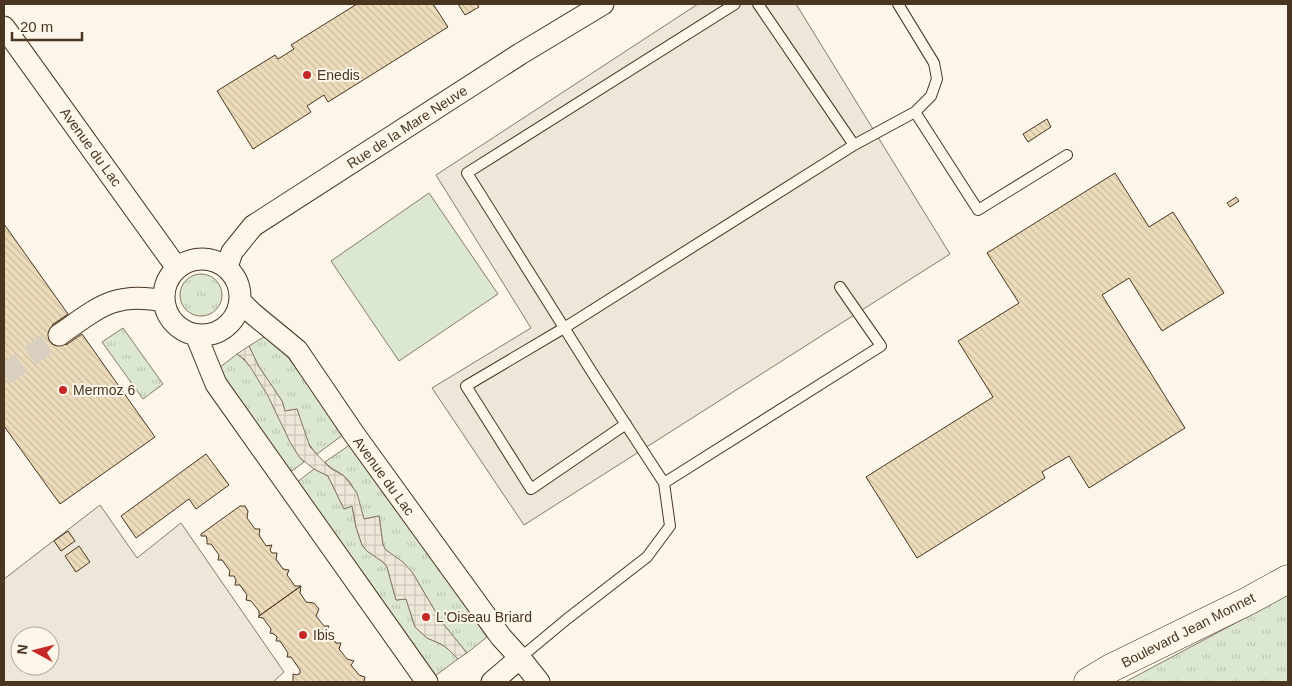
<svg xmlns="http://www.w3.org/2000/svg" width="1292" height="686" font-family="Helvetica,sans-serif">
  <defs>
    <pattern id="grass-tufts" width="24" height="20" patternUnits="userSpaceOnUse" patternTransform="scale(1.25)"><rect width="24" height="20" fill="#dce7d0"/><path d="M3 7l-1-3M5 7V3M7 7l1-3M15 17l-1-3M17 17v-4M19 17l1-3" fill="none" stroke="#bec7b2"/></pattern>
    <pattern id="plaza-grid" width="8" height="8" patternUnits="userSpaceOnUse" patternTransform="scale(1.25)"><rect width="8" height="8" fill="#ede7d9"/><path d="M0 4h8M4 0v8" fill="none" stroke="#cdc7ba"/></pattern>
    <pattern id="building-back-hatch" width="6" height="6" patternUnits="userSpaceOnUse" patternTransform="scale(1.25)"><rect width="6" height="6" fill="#ecdcbc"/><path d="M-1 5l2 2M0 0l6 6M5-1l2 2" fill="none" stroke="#ccbda1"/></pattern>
  </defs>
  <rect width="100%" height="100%" fill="#fbf6e9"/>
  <path fill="url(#grass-tufts)" stroke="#887966" d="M180 295a21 21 0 1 1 42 0a21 21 0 1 1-42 0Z
    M123 328 163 384 143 399 102 342Z
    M267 335 287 356 344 434 317 454C305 443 302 425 297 409L285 411 282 401 266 377 259 367 249 346Z
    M237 354C262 372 275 413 290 440 294 448 298 456 304 462L289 473 232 393 219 368Z
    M351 444 487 637 467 653 441 621 412 572 386 550 383 545 379 516 364 519C359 504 357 487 344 476 337 470 332 470 325 462Z
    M314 469 328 476 344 509 352 506 356 527 362 545 367 551 383 562 387 567 396 600 406 599 415 627 427 638 441 644 448 649 458 659 435 676 296 483Z
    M1288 595V682H1125L1140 674Z"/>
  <path fill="#dce7d0" stroke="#887966" d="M429 193 498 294 399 361 331 261Z"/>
  <path fill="#ede7d9" stroke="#887966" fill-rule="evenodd" d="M698 4H796L950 254 524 525 432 388 531 328 436 175Z
    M100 505 137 558 181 523 284 672 273 682H4V579ZM20 636H50V666H20Z"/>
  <path fill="url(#plaza-grid)" stroke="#887966" d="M249 346 259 367 266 377 282 401 285 411 297 409 310 447 330 468 344 476 357 493 364 519 379 516 383 545 386 550 403 562 412 572 441 621 467 653 458 659 448 649 441 644 427 638 415 627 406 599 396 600 387 567 383 562 367 551 362 545 356 527 352 506 344 509 328 476 314 469 300 458 290 442 268 396 251 368 244 359 237 354Z"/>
  <path fill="url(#building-back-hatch)" stroke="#4a3520" d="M357 4H433L448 27 328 102 324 95 307 106 311 112 253 149 217 91 275 55 278 59 294 49 291 45Z
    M458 4H477L479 7 465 15Z
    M1047 119 1051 127 1028 142 1023 134Z
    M1115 173 1149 227 1173 212 1224 293 1162 331 1129 278 1102 295 1185 428 1089 488 1069 456 1042 472 1045 478 917 558 866 477 993 397 958 341 1019 303 987 253Z
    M1236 197 1239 201 1230 207 1227 203Z
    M4 224 68 314 52 325 66 345 82 334 155 437 60 504 4 426Z
    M206 454 229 485 196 509 189 499 136 538 121 516Z
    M240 506H245L248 511 247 518 255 529H260L259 535 266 546 272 545 270 550 272 553H277L276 559 283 569 289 570 287 575 295 586H301L259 616V611L251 601 246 600 247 595 240 585H235L236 580 234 576H229L230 571 222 560H218L219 555 211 544H207V539L206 536H201V534Z
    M68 531 75 541 61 551 54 541Z
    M79 546 90 562 76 572 65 556Z
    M301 586 300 593 306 602 314 603 319 609 316 616 324 626H329L327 631 336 643H341L339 649 347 659 354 661 351 665 359 675 365 677 364 682H293V674L297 675 300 673V670L291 657H287L288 653 280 641H276L277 637 274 634 270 633 271 629 263 618 258 617 259 616Z"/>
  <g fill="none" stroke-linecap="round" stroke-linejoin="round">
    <path stroke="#d8cfc1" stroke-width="21" stroke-dasharray="21 11" stroke-linecap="butt" d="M4 375 59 335"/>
    <defs>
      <path id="lane" d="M758 4 854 145
        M915 112 978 210 1067 155
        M626 424 531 489 466 386 564 328 854 145 915 112 931 96 937 79 934 63 898 4
        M664 483 881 346 840 287
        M520 658 567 619 647 557 670 526 664 483 595 377 467 173 735 4"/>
      <path id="street" d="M4 27 177 268
        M164 297a38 38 0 1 1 76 0a38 38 0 1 1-76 0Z
        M227 267 232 252 253 226 520 54 603 4
        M241 302 252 313 297 350 354 434 501 637 520 658 539 682
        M59 335C98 308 114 291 164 301
        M196 335 216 384 427 682
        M492 682 520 658"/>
      <path id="secondary" d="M1088 682 1111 668 1248 601 1288 579"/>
    </defs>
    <use href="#lane" stroke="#4a3520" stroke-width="12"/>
    <use href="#street" stroke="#4a3520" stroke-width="23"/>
    <use href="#secondary" stroke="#4a3520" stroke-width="29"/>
    <use href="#lane" stroke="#fbf6e9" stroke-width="10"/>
    <use href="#street" stroke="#fbf6e9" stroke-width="21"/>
    <use href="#secondary" stroke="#fbf6e9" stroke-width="28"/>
  </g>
  <g fill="#c62828" stroke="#fbf6e9" stroke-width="2">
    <circle cx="307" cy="75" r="5"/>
    <circle cx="63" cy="390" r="5"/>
    <circle cx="426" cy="617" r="5"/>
    <circle cx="303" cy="635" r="5"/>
  </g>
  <g text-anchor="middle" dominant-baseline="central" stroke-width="4" stroke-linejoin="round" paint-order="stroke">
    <g font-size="14" fill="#4a3520" stroke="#fbf6e9" text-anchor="start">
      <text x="317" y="75">Enedis</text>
      <text x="73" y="390">Mermoz 6</text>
      <text x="436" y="617">L'Oiseau Briard</text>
      <text x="313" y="635">Ibis</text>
    </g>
    <g font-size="14" fill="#4a3520" stroke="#fbf6e9">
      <text transform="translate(407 127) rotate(-33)">Rue de la Mare Neuve</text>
      <text transform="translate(91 147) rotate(54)">Avenue du Lac</text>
      <text transform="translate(384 476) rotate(54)">Avenue du Lac</text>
      <text transform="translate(1188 630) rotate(-27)">Boulevard Jean Monnet</text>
    </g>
  </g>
  <rect width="1292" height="686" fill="none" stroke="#4a3520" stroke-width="10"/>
  <g transform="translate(35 651) rotate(277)"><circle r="24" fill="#fbf6e9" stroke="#b4a999"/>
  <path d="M0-4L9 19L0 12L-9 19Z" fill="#c62828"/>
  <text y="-8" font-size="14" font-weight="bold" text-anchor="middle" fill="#4a3520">N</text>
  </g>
  <path d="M12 32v8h70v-8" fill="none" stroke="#4a3520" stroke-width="2.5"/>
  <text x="20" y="32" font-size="15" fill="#4a3520" stroke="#fbf6e9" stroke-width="4" paint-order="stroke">20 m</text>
</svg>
